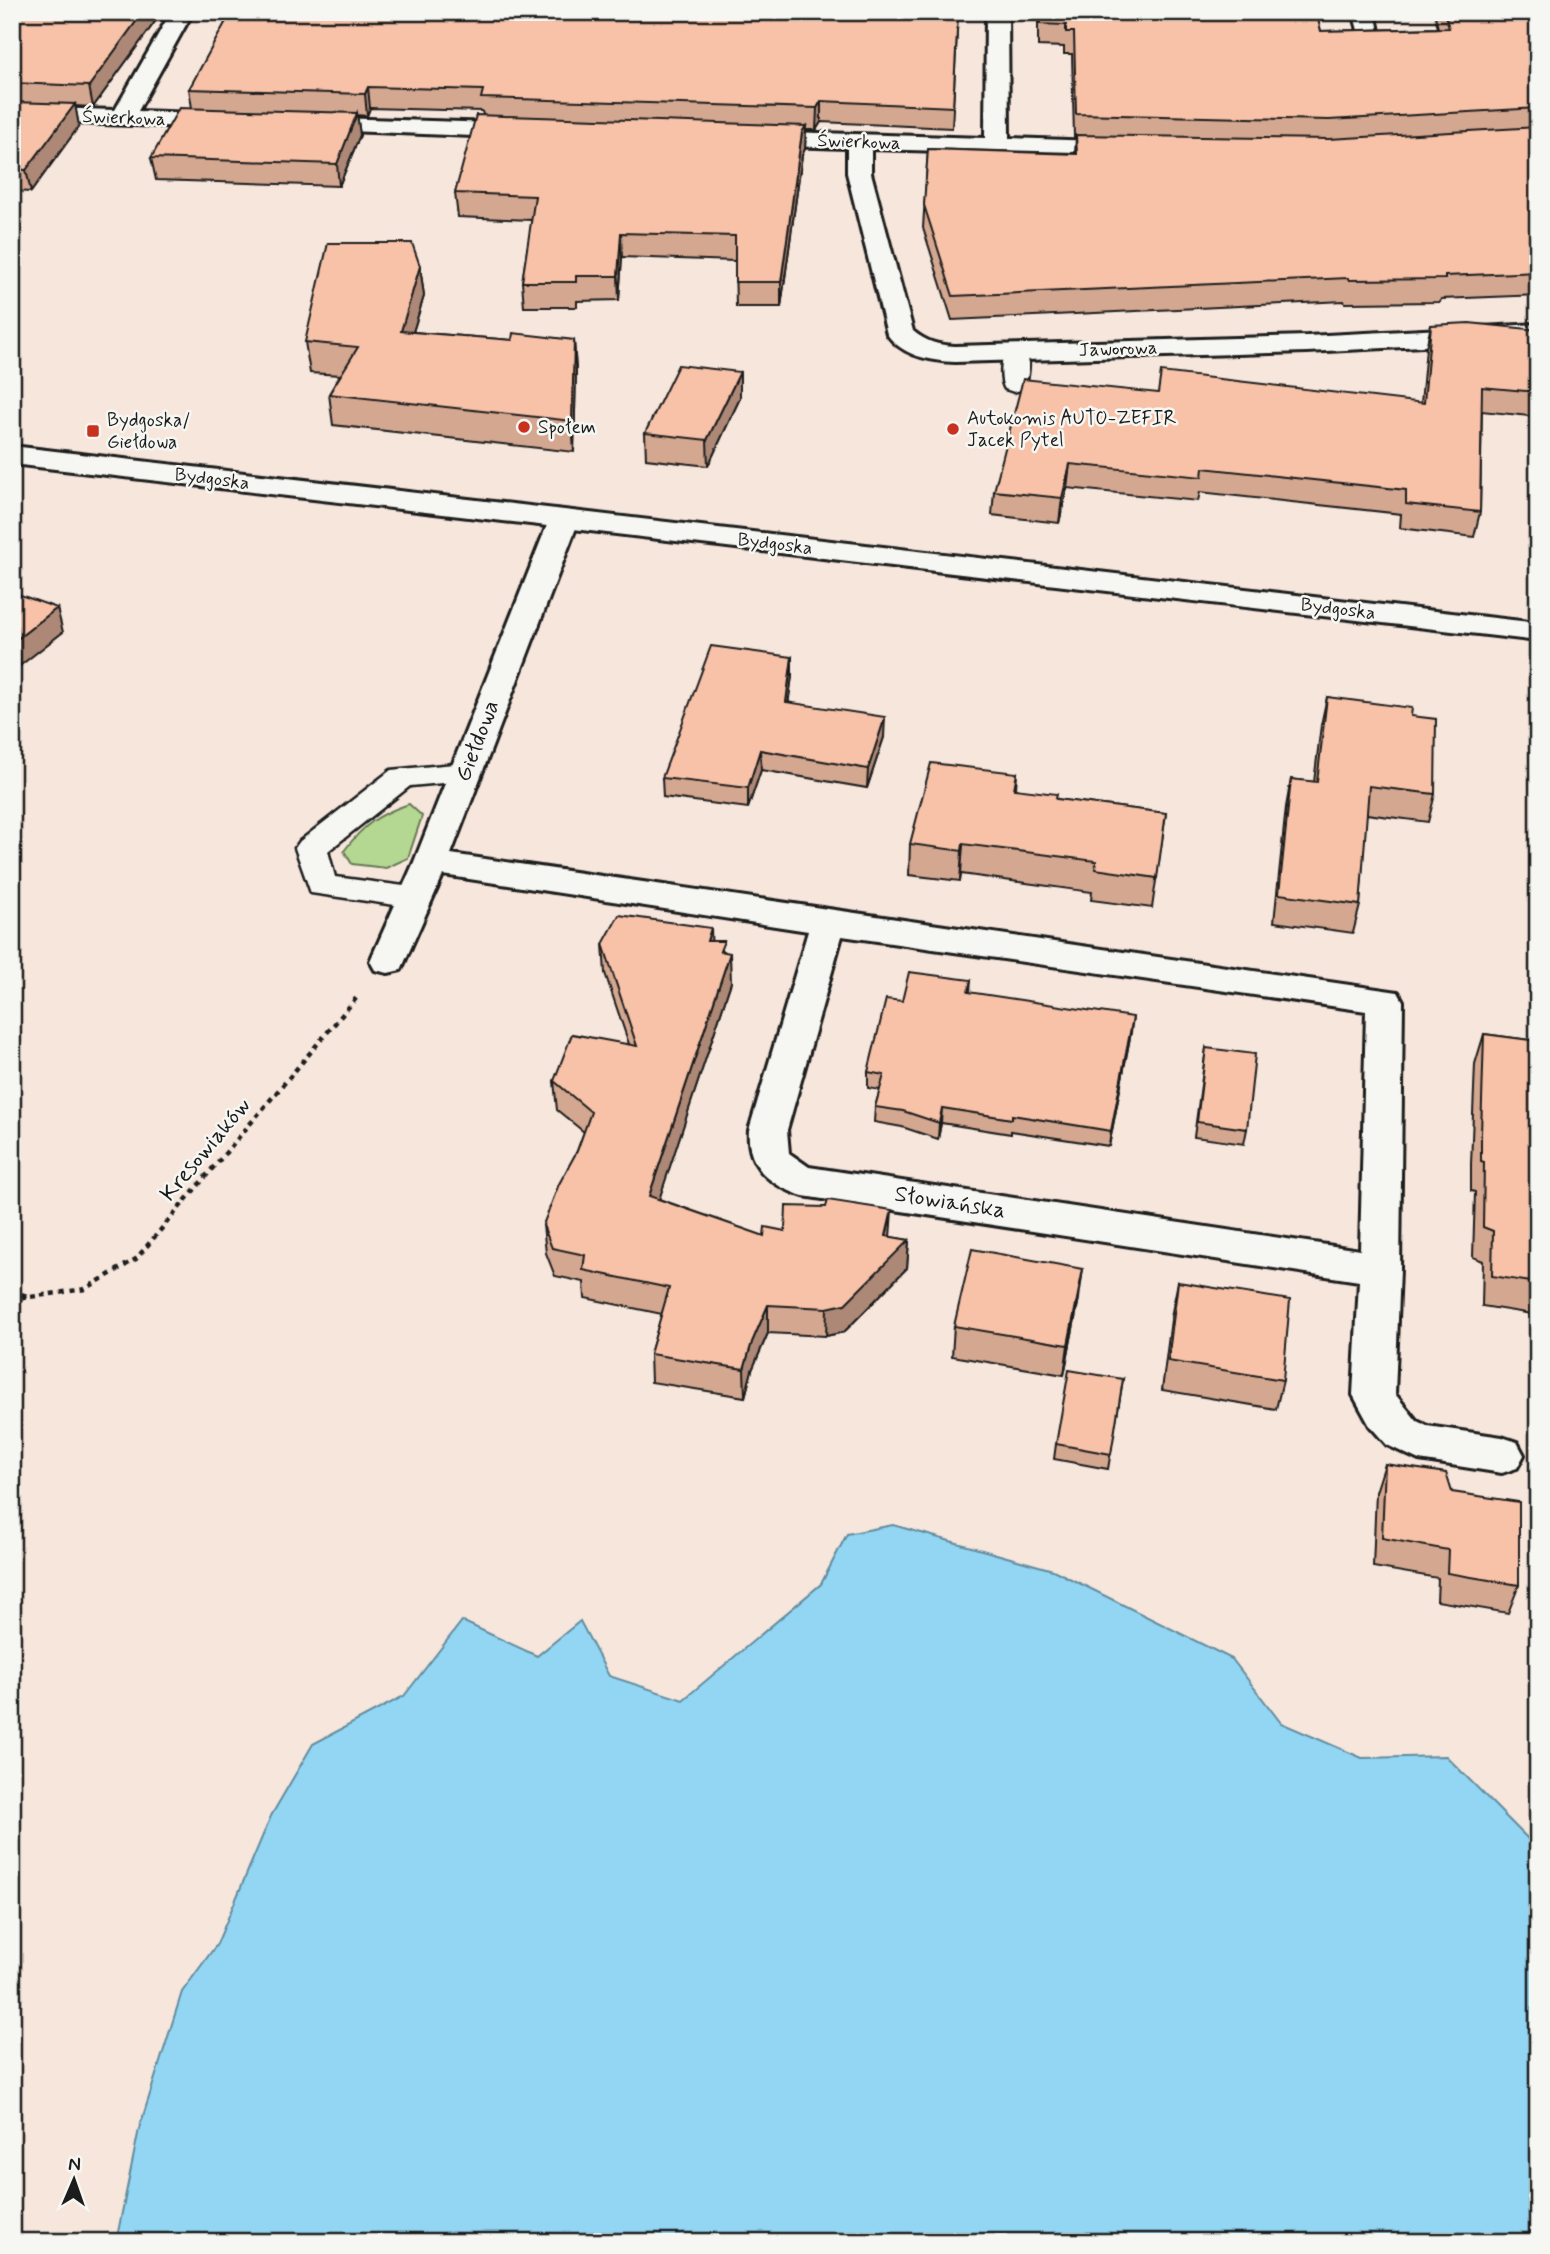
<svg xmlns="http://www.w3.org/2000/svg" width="1550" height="2254" font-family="Mynerve,sans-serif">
  <rect width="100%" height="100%" fill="#f6e6dc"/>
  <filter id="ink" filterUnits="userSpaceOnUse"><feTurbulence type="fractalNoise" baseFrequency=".0143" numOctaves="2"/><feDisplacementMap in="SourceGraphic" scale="14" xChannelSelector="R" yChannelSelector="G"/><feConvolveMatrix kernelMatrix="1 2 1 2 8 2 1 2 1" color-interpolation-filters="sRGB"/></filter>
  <g filter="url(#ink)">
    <path fill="#b4d791" stroke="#687a56" stroke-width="2" d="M409 804 422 816 408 858 386 868 352 864 344 851C363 825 379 814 409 804Z"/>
    <path fill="#92d6f4" stroke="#638c9e" stroke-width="2" d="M893 1525 1053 1570 1232 1659 1281 1723 1362 1758 1446 1756 1538 1849V2242H116L139 2129 182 1992 217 1944 271 1816 313 1744 404 1696 462 1621 537 1656 580 1621 609 1676 683 1700 821 1584 847 1534Z"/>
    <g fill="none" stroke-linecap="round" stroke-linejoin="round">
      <defs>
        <path id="service" d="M1016 345 1025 347C1031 356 1029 380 1023 389L1014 392 1005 389C999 380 1001 356 1007 347Z
          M465 763 476 766 480 773 476 780 410 786 328 851 335 877 427 889 432 897 427 905 416 908 311 893 295 848 300 841 391 770Z"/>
        <path id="minor" d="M171 12H193L138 111 224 114 232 116 236 121 232 126 224 128 12 121V107L115 110Z
          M986 12H1008L1009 138 1126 142 1135 144 1138 149 1135 154 1126 156 871 149V173L913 331C926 342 938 345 955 346L1307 336 1538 324V340L1307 352 955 362C930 361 902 356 887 334L847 173V148L752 145 744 143 740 138 744 133 752 131 985 138Z
          M1353 12H1375L1380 36 1377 41H1361Z
          M305 117 524 124 532 126 536 131 532 136 524 138 297 129 293 124 297 119Z
          M564 511 574 514 579 520 451 854 1398 992 1403 1001 1400 1269 1395 1394 1417 1421 1427 1426 1502 1437 1517 1442 1524 1455 1517 1468 1502 1473 1419 1460 1387 1445 1370 1426 1353 1395 1359 1281 803 1196C770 1185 746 1167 749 1130L808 931 443 875 401 970 388 973 375 970 370 961 414 862 549 520 554 514ZM842 936 1366 1011 1360 1250 809 1167 789 1153 787 1130Z"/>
        <path id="tertiary" d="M12 446 1538 623V641L12 464Z"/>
      </defs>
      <use href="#service" stroke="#1c1c1c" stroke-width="5"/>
      <use href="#minor" stroke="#1c1c1c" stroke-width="6"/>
      <use href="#tertiary" stroke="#1c1c1c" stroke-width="6"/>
      <path stroke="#1c1c1c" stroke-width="4.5" stroke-dasharray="5 5" stroke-linecap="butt" d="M12 1291 30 1297 85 1289 136 1259 358 996
        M12 1300 29 1297"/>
      <use href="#service" fill="#f6f6f2" fill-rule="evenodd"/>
      <use href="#minor" fill="#f6f6f2" fill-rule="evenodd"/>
      <use href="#tertiary" fill="#f6f6f2" fill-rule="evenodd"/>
    </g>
    <path fill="#d4a790" stroke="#1c1c1c" stroke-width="2" d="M12 12H162L93 107 75 106 79 126 31 192 12 191Z
      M958 12 952 128 821 122 816 130H806L805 149 802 155 781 307H736L735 261 622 257 619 300 577 301V307H524L522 282 532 220 458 217 455 193 483 115 482 111 370 108 367 116 357 115 360 135 339 186 156 180 151 158 192 108 189 89Z
      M1038 12H1316L1321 31 1438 28 1434 12H1514L1516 17 1538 14V295L1441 299 1440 302 1345 303 1344 301 952 320 923 228 928 149 1075 153 1076 137H1074L1072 54H1064V47L1038 46Z
      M420 266 424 296 413 332 512 340H574L576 371 574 452 333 425 329 394 340 375 310 373 305 342Z
      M1431 325 1538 330V417L1482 411 1480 512 1474 537 1400 528 1401 514 1200 492 1198 501 1067 488 1059 523 992 515 994 491 1158 393 1421 403 1426 348Z
      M740 372V398L708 466 646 459 645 433Z
      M792 657V676L788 702 884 737 867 788 761 770 748 808 663 797 662 778Z
      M1327 697 1411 716 1435 794 1428 822 1366 814 1360 905 1353 933 1274 922 1286 807 1291 779 1314 782 1321 725Z
      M1017 773 1016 789 1057 799 1166 813 1152 908 1091 900 1092 892 961 874 960 881 909 875 910 844Z
      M711 928V941L724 952 731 982 659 1199 764 1236 785 1231 890 1237 909 1240 907 1268 844 1332 826 1336 768 1333 752 1370 745 1397 651 1382 650 1354 662 1314 585 1298 584 1282 555 1276 546 1253 543 1225 577 1151 584 1132 557 1110 554 1081 629 1044 605 973 603 944Z
      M971 980 970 993 1131 1032 1109 1146 1011 1131V1134L941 1123 938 1139 902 1127 874 1122 875 1107 880 1090 868 1088V1072L902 1001Z
      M1484 1034 1538 1041V1315L1482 1306 1483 1261 1473 1257 1475 1192 1471 1191V1164L1475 1064Z
      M1206 1048 1247 1129 1244 1144 1194 1137Z
      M1178 1282 1283 1380 1276 1409 1162 1390 1172 1312Z
      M1079 1298 1064 1375 952 1356 954 1326Z
      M1123 1379 1108 1469 1054 1459 1056 1444Z
      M1385 1464 1452 1492 1519 1585 1508 1613 1437 1601 1438 1578 1373 1567 1376 1492Z"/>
    <path fill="#ad8876" stroke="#1c1c1c" stroke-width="2" d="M143 12H162L93 107 89 86Z
      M368 87 370 108 367 116 365 94Z
      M821 101V122L816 130 817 108Z
      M75 104 79 126 31 192 26 170Z
      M357 113 360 135 339 186 337 164Z
      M806 126 805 149 802 155 781 307V282L802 132Z
      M621 233 622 257 619 300 618 276Z
      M420 266 424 296 404 361 401 331Z
      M574 340 576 371 574 452 572 421Z
      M740 372V398L708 466 707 440Z
      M1070 464 1067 488 1059 523 1062 498Z
      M57 608 63 632 12 672V643Z
      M792 657V676L786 721V702Z
      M885 717 884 737 867 788 868 769Z
      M760 750 761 770 748 808V788Z
      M963 844 961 874 960 881 962 851Z
      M711 928 712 957 707 941Z
      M730 953 731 982 651 1224 649 1196Z
      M1133 1017 1131 1032 1109 1146 1111 1131Z
      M942 1108 941 1123 938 1139 939 1123Z
      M892 1210 890 1238 886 1236Z
      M909 1240 907 1268 844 1332 826 1336 827 1308Z
      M1083 1269 1079 1298 1064 1375 1068 1345Z
      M768 1305V1333L752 1370 745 1397 744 1369 752 1342Z"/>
    <path fill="#f7c2a8" stroke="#1c1c1c" stroke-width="2" d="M12 12H143L89 86 12 83Z
      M231 12H958L953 107 821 101 817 108 481 98 483 90 368 87 365 94 189 89Z
      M1039 12H1316L1321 31 1449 28 1444 12H1514L1516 17 1538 14V108L1329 120 1076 114 1074 32H1066V25L1040 24Z
      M12 102 75 104 26 170 12 169Z
      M179 108 357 113 337 164 151 158Z
      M476 115 806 126 802 132 781 282H735V236L621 233 618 276H576V282H522L535 196 455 193Z
      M1538 127V272L1445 276V279L1349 280 1348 278 953 296 924 205 928 149 1077 154 1076 135 1329 139Z
      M328 243H412L420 266 401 331 512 340 513 333 574 340 572 421 329 394 358 347 305 342Z
      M1469 323 1538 330V392L1482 387 1480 512 1406 504V490L1203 468 1202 477 1070 464 1062 498 994 491 1023 379 1158 393 1161 372 1424 403 1431 325Z
      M678 365 740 372 707 440 645 433Z
      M12 592 57 608 12 643Z
      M711 646 792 657 786 702 885 717 868 769 760 750 748 788 662 778Z
      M1327 697 1412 708 1411 716 1436 719 1435 794 1369 786 1360 905 1279 894 1291 779 1317 782Z
      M931 763 1017 773 1014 789 1057 794 1056 799 1166 813 1157 878 1095 869 1096 861 963 844 962 851 910 844Z
      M619 915 711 928 707 941H724L720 951 730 953 649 1196 764 1236 765 1227 785 1231 786 1206 826 1207 828 1200 892 1210 886 1236 909 1240 845 1304 827 1308 768 1305 752 1342 744 1369 650 1354 669 1288 583 1270 585 1255 552 1248 543 1225 559 1184 577 1151 591 1112 554 1081 572 1034 637 1046 603 944Z
      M909 972 971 980 968 992 1133 1017 1111 1131 1012 1115V1119L942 1108 939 1123 903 1111 875 1107 884 1075 868 1072 886 999 902 1001Z
      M1484 1034 1538 1041V1283L1492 1276 1493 1231 1483 1227 1484 1162 1481 1161V1134Z
      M1206 1048 1255 1054 1247 1129 1197 1122Z
      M972 1249 1083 1269 1068 1345 954 1326Z
      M1178 1282 1290 1300 1283 1380 1168 1361Z
      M1069 1370 1123 1379 1111 1454 1056 1444Z
      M1385 1464 1446 1473 1452 1492 1519 1502V1585L1447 1573 1448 1550 1382 1538Z"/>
  </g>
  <g fill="#c8321e" stroke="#f6f6f2" stroke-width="2.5">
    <circle cx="524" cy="427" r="7"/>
    <circle cx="953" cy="429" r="7"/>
    <rect x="86" y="424" width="14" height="14" rx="3.5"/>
  </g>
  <g text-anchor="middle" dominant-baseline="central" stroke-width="5" stroke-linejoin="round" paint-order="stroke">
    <g font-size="19" fill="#1c1c1c" stroke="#f6f6f2">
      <text transform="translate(124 118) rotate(2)">Świerkowa</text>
      <text transform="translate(859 142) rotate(2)">Świerkowa</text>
      <text transform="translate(1118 349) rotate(-2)">Jaworowa</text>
      <text transform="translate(212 479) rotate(7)">Bydgoska</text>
      <text transform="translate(775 544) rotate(7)">Bydgoska</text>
      <text transform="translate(1338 609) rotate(7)">Bydgoska</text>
    </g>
    <g font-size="19" fill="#1c1c1c" stroke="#f6f6f2" text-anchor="start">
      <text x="967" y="418">Autokomis AUTO-ZEFIR<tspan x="967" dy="22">Jacek Pytel</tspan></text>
      <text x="107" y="420">Bydgoska/<tspan x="107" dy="22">Giełdowa</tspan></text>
      <text x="538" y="427">Społem</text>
    </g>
    <g font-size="23" fill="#1c1c1c" stroke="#f6f6f2">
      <text transform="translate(478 741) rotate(-69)">Giełdowa</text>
      <text transform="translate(206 1150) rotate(-50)">Kresowiaków</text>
      <text transform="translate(950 1203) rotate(9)">Słowiańska</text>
    </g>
  </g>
  <rect width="1550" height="2254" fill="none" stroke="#f6f6f2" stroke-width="42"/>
  <rect x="21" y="21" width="1508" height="2212" fill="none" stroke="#1c1c1c" stroke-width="2.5" filter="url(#ink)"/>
  <g transform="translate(74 2180) rotate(2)" stroke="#f6f6f2" stroke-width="5" paint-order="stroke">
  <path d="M0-5L12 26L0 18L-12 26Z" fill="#1c1c1c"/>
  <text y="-10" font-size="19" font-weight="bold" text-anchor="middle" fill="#1c1c1c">N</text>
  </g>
</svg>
